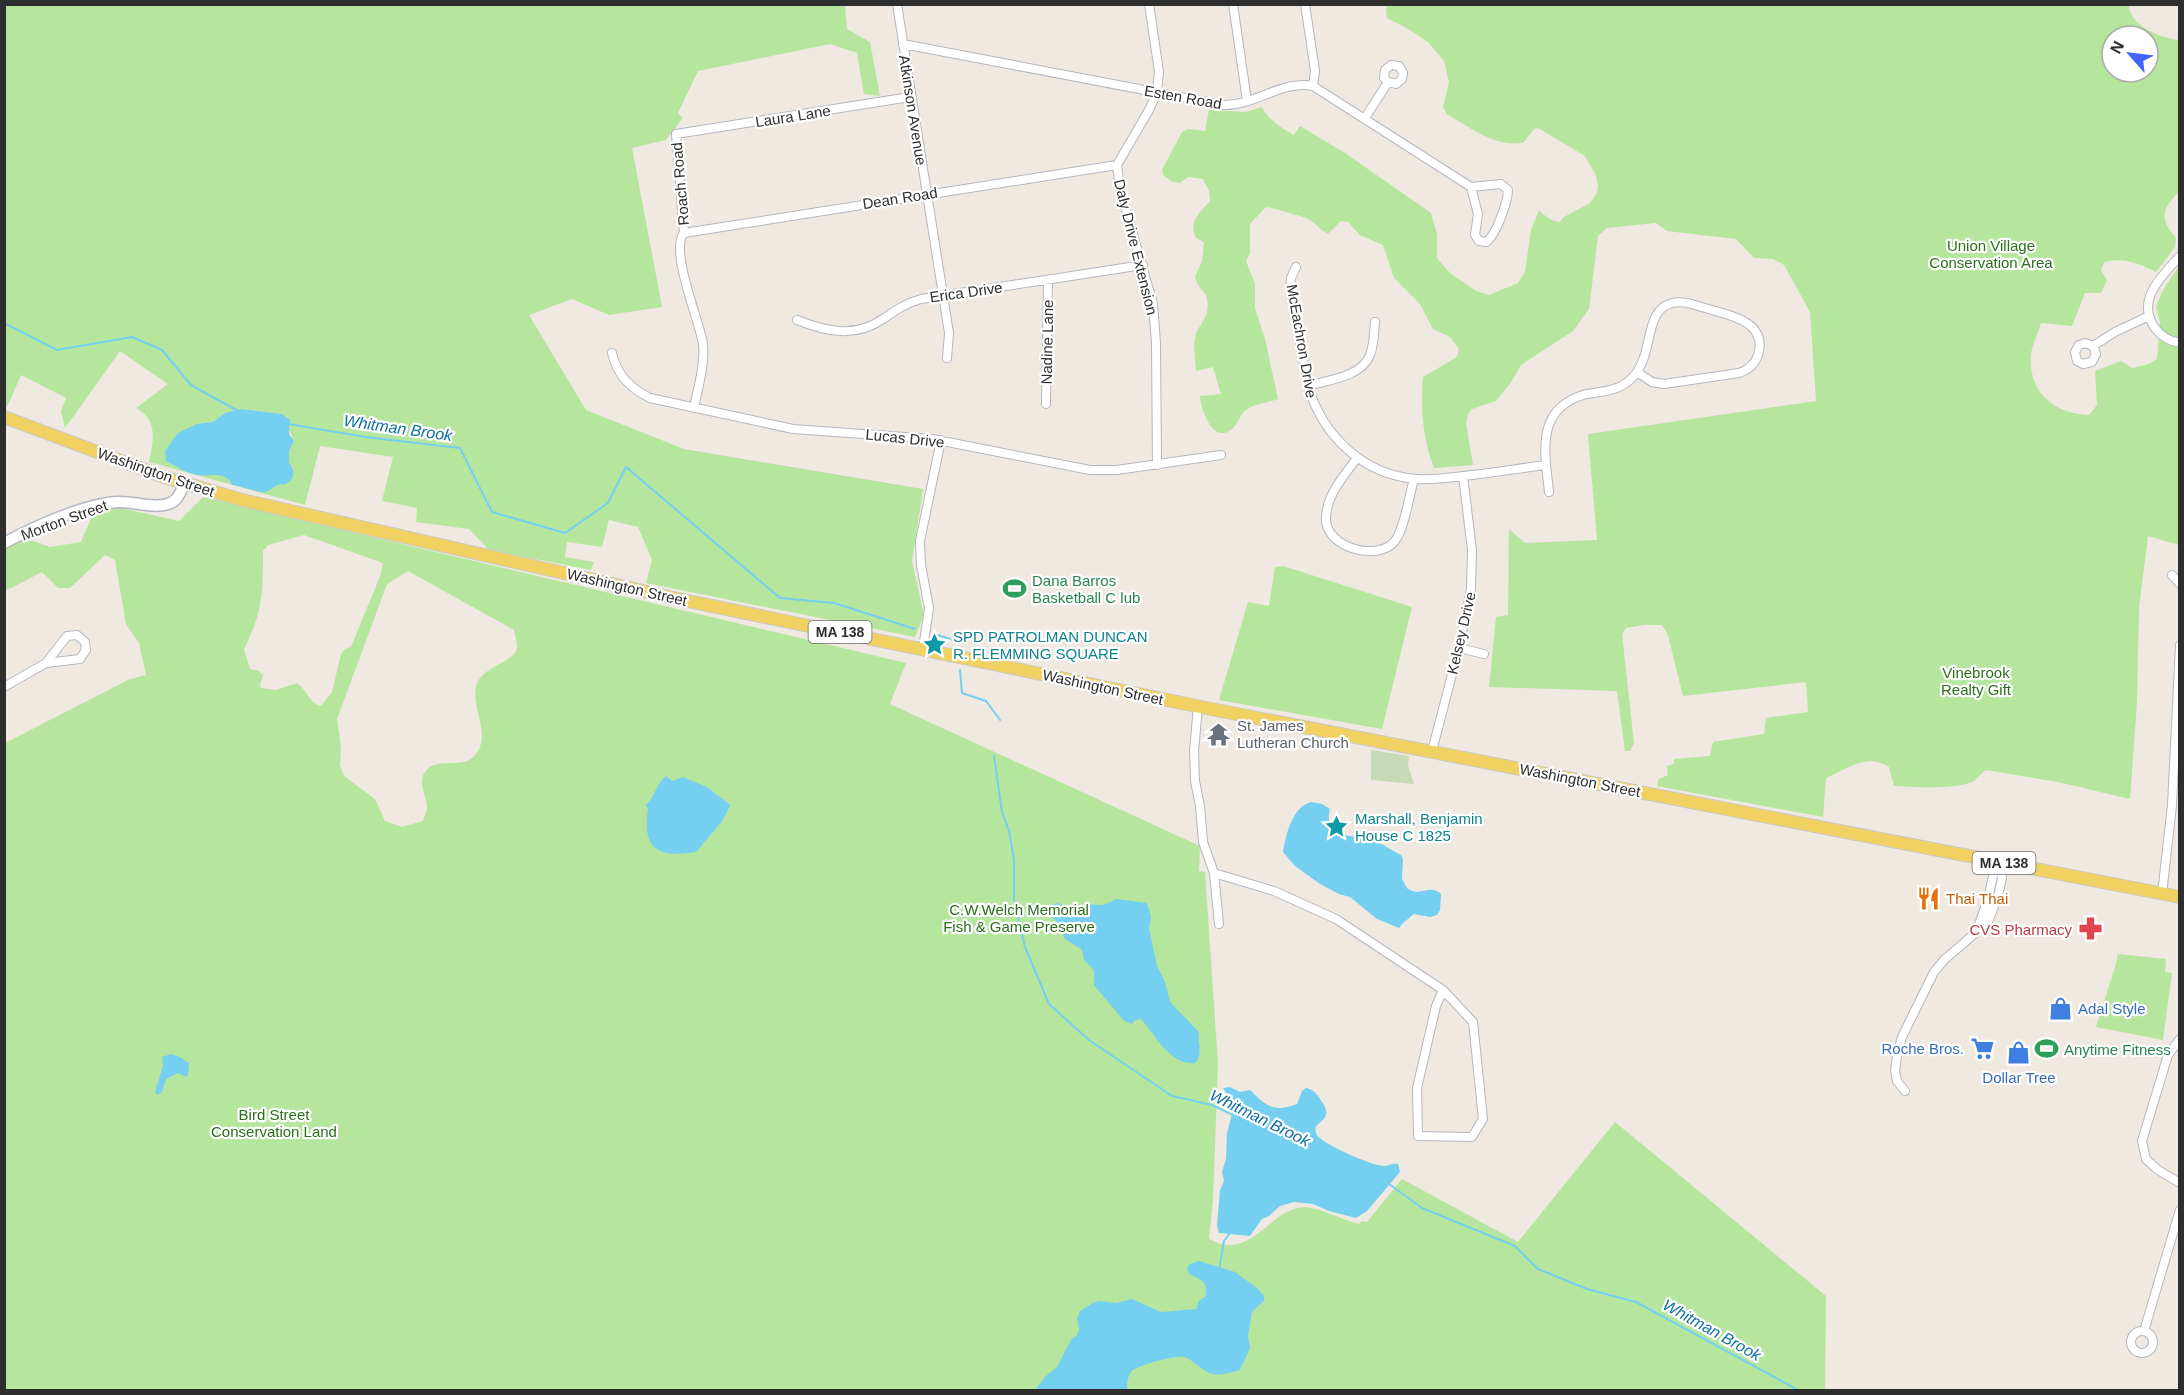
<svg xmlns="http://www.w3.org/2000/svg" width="2184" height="1395" font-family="Helvetica,sans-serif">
  <rect width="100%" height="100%" fill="#efe9e1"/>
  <path fill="#b6e59e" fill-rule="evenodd" d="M4 5H845L847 29 870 42 880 96 864 94 857 53 830 44 698 71 678 113 683 118 666 140 632 148 662 307 609 315 572 299 529 315 586 410 684 449 923 489 912 561 924 615 915 637 646 583 652 560 638 527 609 520 602 547 567 542 565 557 594 562 591 570 489 550 469 529 416 522 417 508 382 501 393 457 320 446 305 505 149 462C153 442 159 420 136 408L168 384 120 351 65 428 61 411 66 398 21 375 7 407 5 406ZM241 409 282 414 294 441 289 451V464L293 467 259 491 232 485C224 471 213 475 200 475 195 475 190 472 185 471L197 424 213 422 225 413Z
    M1388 5H2129C2129 26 2161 38 2179 40V191C2163 210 2158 216 2176 238L2175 247 2156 272C2137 263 2125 257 2104 262L2101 270 2107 280 2101 293H2085L2072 326 2041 323C2038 333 2032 344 2031 355 2028 392 2054 414 2089 415L2097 405 2095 371 2121 361 2132 368 2146 365 2157 359 2160 322 2156 307 2162 292 2179 266V545L2148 536 2139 608 2137 703 2130 799 2058 782 1986 770C1981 773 1979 777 1975 780 1963 790 1911 787 1894 786L1889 767C1867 753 1848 768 1826 778L1823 817 1657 786 1659 779 1668 775 1667 766 1674 764V759L1710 756 1713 742 1764 734 1766 718 1808 712 1806 682 1683 696 1668 635 1662 625H1644L1626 628 1622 634 1634 743 1630 751H1625L1617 691 1489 687 1496 617 1508 615 1509 529 1525 543 1597 540 1588 434 1816 401 1810 312 1784 265 1773 259 1754 258 1736 239 1667 231 1656 223 1607 228 1598 236 1589 309 1573 331 1521 365 1512 381 1496 401 1472 409 1468 414 1466 423 1473 465 1434 468C1423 440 1420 407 1423 377L1457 357 1459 349 1450 337 1433 329 1420 304 1394 278 1383 245 1360 235 1348 222 1341 221 1328 234C1320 230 1316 223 1308 219 1305 217 1269 207 1266 207L1250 224V253L1246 261 1255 284V308L1265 339 1278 399C1269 402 1254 404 1246 410 1240 414 1238 424 1232 429 1213 445 1201 410 1200 396L1221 394 1213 367 1196 371 1194 345 1196 333 1207 314 1208 304 1206 295 1198 285 1195 277 1202 261 1204 242 1196 238C1188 221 1200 213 1210 201L1209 191 1203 179 1188 177 1180 183 1171 181 1163 175 1162 170 1182 132 1188 129 1205 131 1209 110 1246 112 1262 107C1268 120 1282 128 1294 135L1300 126 1345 153 1431 213 1437 234V258L1450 273 1476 291 1489 295 1518 283 1525 272 1531 230 1539 210C1545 216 1552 222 1560 222L1564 217 1590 203 1597 193 1598 186 1596 175 1585 156 1538 128 1534 129 1523 143C1494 147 1471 128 1447 114L1443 107 1449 82 1444 61 1428 42 1410 30 1387 18 1386 9ZM2112 36H2148V72H2112Z
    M203 497 906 663 890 704 1200 846 1199 871 1205 872 1218 1064 1213 1200 1209 1239C1214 1241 1221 1245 1227 1245 1259 1246 1274 1208 1305 1207 1315 1207 1347 1221 1359 1224L1362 1221 1367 1222 1402 1179 1518 1242 1615 1122 1826 1296 1825 1390H5V743L130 679 146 675 139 643 126 624 115 560 105 555 70 588H58L42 572 5 591V549L18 536 50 547 81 542 94 511 116 507 179 521ZM304 535 383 563 381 574 351 647 345 649 341 654 332 692 321 706C309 703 307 690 297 683L276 690 261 688 260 685 263 675 259 671 250 669 244 649C263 612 263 592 263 551L268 545ZM408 571 514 630C515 636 518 643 517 648 515 662 482 667 477 684 469 706 493 734 475 755 462 771 437 755 425 772 417 782 427 796 427 808 427 812 424 817 423 821L402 827 385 821 375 799 344 776 340 765 341 748 337 719 387 584Z
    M1283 566 1412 607 1382 729 1219 700 1248 602 1269 606 1275 567Z
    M2118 954 2166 959 2165 972 2172 973 2163 1040 2096 1027 2115 967Z"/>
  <path fill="#c8d9b8" d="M1371 750 1409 756 1408 765 1414 784 1371 780Z"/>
  <path fill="#75cff0" d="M241 409 282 414 290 420 289 434 294 441 289 451V463C295 469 295 479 287 483 282 486 283 483 278 485 273 487 270 491 265 492 259 493 240 486 232 485 224 470 211 477 197 475 186 473 176 466 166 461L165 451 178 433 197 424 213 422 225 413Z
    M666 776 672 781 683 777 707 787 730 805 723 820 696 852C658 858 642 850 648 809L646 805C655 797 656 784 666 776Z
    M1311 802 1322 804 1330 809C1322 840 1356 834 1375 841 1384 845 1393 851 1401 855L1403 859 1402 879 1407 888C1407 889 1416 892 1416 892 1426 892 1432 886 1441 894L1440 910 1437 915 1430 917 1414 914 1403 923 1399 928 1377 919 1350 897 1339 894 1320 884 1295 866 1283 852C1286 835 1292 807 1311 802Z
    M1116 899 1147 903 1151 917 1149 928 1157 966 1165 982 1170 1002 1199 1032C1197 1044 1204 1053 1195 1063 1171 1066 1155 1035 1141 1019L1135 1020 1132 1024 1124 1021 1094 985V970L1084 960 1082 950 1065 939 1056 920 1046 915 1044 908 1057 903C1071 908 1070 907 1084 905 1101 903 1098 909 1116 899Z
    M171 1054 180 1057 189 1063 188 1075 186 1077 178 1073 166 1079 162 1092 157 1095 155 1092 163 1066 162 1057Z
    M1230 1087 1240 1092 1250 1090C1266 1106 1274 1113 1297 1104L1302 1091 1306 1088C1314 1090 1316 1093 1320 1099 1339 1124 1308 1119 1317 1135 1322 1144 1374 1167 1385 1166 1391 1165 1392 1163 1398 1164L1400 1172 1367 1211 1356 1218 1329 1211 1313 1204 1294 1202 1280 1206 1269 1216 1262 1219 1250 1236 1219 1233 1217 1226 1220 1190 1224 1181 1222 1172 1226 1159 1227 1133 1234 1106 1223 1088Z
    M1199 1261 1235 1272 1257 1288 1264 1296V1301L1252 1312 1248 1336 1250 1348 1240 1370C1232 1372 1221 1376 1212 1374 1202 1371 1194 1360 1184 1357 1175 1355 1136 1365 1131 1372 1127 1378 1127 1384 1127 1390H1036L1038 1386 1046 1376 1057 1367 1071 1340 1077 1335 1079 1330 1077 1318 1080 1311 1093 1303 1100 1301 1116 1303 1132 1299 1161 1312 1196 1309 1199 1301 1205 1297C1209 1282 1201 1279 1189 1274L1187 1268 1190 1264Z"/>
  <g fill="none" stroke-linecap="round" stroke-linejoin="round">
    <path stroke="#75cff0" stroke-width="2" d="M4 323 57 350 132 337 162 350 191 385 238 411
      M289 424 365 437 460 448 492 512 565 533 608 503 626 467 780 598 834 603 915 629
      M938 635 962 643
      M960 670 962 693 986 701 1000 720
      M994 756 1002 812 1009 831 1014 860V900L1025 947 1049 1004 1089 1040 1172 1096 1212 1105 1233 1115
      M1389 1184 1422 1208 1515 1246 1538 1269 1587 1289 1636 1302 1798 1390
      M1219 1270 1224 1241 1230 1233"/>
    <defs>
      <path id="street" d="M897 4 949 333 947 358
        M1149 4 1159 72 1157 92 1149 110 1117 165 1120 189 1153 304 1156 343 1157 465
        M1233 4 1247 101
        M1305 4 1315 71 1313 86
        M903 44 1223 105C1255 106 1281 80 1313 86L1471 187 1478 214 1475 235 1479 241 1486 242C1496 236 1508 201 1508 190L1501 184 1471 187
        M1365 118 1388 82 1384 78 1385 70 1391 65 1399 66 1403 73 1402 79 1396 84 1388 82
        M684 233 1117 165
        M684 233 676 134 910 97
        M684 233C669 250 700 322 703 344 705 366 698 387 694 408
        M2180 256C2163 275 2137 298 2153 325 2159 335 2168 341 2180 343
        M1296 267 1291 278 1290 289 1308 386C1323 436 1363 475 1417 479 1435 480 1454 477 1472 475 1497 472 1522 468 1546 465
        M797 320C827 332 855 338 883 319 896 310 906 303 921 299L1143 265
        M2093 346 2096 354 2092 362 2083 364 2077 361 2075 352 2079 345 2085 343 2093 346 2115 332 2149 316
        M612 353C617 375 630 388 650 398L793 429 932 439 1090 470H1117L1221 455
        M1308 386C1327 380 1362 377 1370 355 1374 345 1374 332 1375 322
        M1046 404 1048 280
        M1357 458C1344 476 1326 495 1326 519 1326 548 1378 562 1395 541 1405 527 1409 496 1414 479
        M1549 492C1545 453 1535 410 1583 395 1596 391 1610 393 1623 385 1659 364 1639 312 1672 303 1684 300 1697 306 1708 309 1730 315 1768 322 1758 355 1755 364 1748 370 1739 373L1664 384 1652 382 1637 372
        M2172 575 2180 584
        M1459 648 1484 654
        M923 649 929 608 921 565 920 541 941 440
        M4 687 46 663 67 636 77 635 85 642 86 650 80 659 46 663
        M1198 706 1194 751 1195 781 1200 806 1203 842 1214 873 1219 924
        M1432 751 1459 648 1471 589 1472 550 1463 476
        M1214 873 1274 891 1336 919 1443 990
        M2162 894 2172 805 2180 645
        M1977 930 1988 899 1993 876 2000 863
        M1443 990 1473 1022 1483 1119 1472 1137 1418 1136 1417 1088 1436 1006Z
        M2180 1039 2168 1055 2142 1141 2146 1159 2158 1170 2180 1183
        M1905 1091 1897 1081 1895 1070 1897 1056 1902 1037 1934 972 1944 960 1988 922 1998 896 2002 878 2000 863
        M2144 1331 2180 1210
        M2131 1342a11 11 0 1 1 22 0a11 11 0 1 1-22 0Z"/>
      <path id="secondary" d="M4 543C34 527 84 504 117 502 134 501 152 509 168 504 178 501 180 493 184 484"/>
      <path id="primary" d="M4 417 164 477 242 500 678 599 1206 708 2180 897"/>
    </defs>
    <use href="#street" stroke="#b4b7c1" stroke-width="10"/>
    <use href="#secondary" stroke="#b4b7c1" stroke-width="13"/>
    <use href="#primary" stroke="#c9c9c9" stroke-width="14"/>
    <use href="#street" stroke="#fff" stroke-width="8"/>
    <use href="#secondary" stroke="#fff" stroke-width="10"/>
    <use href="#primary" stroke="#f2d163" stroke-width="12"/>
  </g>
  <defs>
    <symbol id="stadium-bare" viewBox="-9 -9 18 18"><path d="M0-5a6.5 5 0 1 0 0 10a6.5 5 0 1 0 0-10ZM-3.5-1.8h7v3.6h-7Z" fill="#2e9e5b" stroke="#fff" stroke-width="2.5" paint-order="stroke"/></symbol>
    <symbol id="sight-bare" viewBox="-9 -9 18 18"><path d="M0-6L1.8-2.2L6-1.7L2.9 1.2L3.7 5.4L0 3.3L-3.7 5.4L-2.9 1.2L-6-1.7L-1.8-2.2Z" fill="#0f9aa8" stroke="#fff" stroke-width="2.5" paint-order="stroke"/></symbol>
    <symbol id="temple-bare" viewBox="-9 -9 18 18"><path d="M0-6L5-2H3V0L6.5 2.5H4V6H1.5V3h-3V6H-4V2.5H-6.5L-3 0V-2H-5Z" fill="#6b7280" stroke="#fff" stroke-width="2.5" paint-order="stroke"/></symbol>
    <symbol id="restaurant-bare" viewBox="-9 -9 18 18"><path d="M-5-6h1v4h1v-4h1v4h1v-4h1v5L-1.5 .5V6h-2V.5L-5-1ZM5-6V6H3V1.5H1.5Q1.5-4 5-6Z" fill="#e8710a" stroke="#fff" stroke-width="2.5" paint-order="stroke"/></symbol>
    <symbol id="pharmacy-bare" viewBox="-9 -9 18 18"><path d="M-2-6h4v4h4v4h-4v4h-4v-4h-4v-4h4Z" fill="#e0444e" stroke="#fff" stroke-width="2.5" paint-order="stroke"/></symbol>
    <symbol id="shop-bare" viewBox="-9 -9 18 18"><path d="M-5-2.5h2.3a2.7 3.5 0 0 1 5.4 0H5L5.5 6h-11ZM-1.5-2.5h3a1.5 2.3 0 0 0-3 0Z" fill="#3f7fe0" stroke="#fff" stroke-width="2.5" paint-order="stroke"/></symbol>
    <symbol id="supermarket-bare" viewBox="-9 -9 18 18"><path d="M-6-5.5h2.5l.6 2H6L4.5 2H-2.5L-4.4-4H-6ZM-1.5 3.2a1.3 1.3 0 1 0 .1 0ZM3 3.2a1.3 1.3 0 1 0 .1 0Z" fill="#3f7fe0" stroke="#fff" stroke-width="2.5" paint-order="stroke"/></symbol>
  </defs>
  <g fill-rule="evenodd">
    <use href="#stadium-bare" x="998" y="572" width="33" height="33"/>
    <use href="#sight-bare" x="918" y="628" width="33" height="33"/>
    <use href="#temple-bare" x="1202" y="718" width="33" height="33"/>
    <use href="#sight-bare" x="1320" y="810" width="33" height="33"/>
    <use href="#restaurant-bare" x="1912" y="882" width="33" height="33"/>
    <use href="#pharmacy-bare" x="2074" y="912" width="33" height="33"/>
    <use href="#shop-bare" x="2044" y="992" width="33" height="33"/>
    <use href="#supermarket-bare" x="1966" y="1032" width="33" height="33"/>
    <use href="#stadium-bare" x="2030" y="1032" width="33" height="33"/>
    <use href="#shop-bare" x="2002" y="1036" width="33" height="33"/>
  </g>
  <g text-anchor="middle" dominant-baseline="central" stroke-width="4.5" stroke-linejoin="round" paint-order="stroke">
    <g fill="#fff" stroke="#6d6d6d" stroke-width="1.5">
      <rect x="808.5" y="621" width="63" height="22" rx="4.5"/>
      <rect x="1972.5" y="852" width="63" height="22" rx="4.5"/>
    </g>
    <g font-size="14" font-weight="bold" fill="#2e2e2e">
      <text x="840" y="632">MA 138</text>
      <text x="2004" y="863">MA 138</text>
    </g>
    <g font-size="15" fill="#2e2e2e" stroke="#fff">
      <text transform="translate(1183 97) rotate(10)">Esten Road</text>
      <text transform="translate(913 110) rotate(81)">Atkinson Avenue</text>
      <text transform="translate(793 116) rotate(-9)">Laura Lane</text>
      <text transform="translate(680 184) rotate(-95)">Roach Road</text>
      <text transform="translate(900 198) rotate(-9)">Dean Road</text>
      <text transform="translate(1136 247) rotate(76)">Daly Drive Extension</text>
      <text transform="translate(966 292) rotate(-8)">Erica Drive</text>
      <text transform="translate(1302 341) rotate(80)">McEachron Drive</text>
      <text transform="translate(1047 342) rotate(-89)">Nadine Lane</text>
      <text transform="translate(905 438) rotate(6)">Lucas Drive</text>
      <text transform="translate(156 472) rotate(19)">Washington Street</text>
      <text transform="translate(64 520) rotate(-20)">Morton Street</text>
      <text transform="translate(627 587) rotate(13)">Washington Street</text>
      <text transform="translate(1461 633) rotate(-77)">Kelsey Drive</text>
      <text transform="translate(1103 687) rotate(12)">Washington Street</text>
      <text transform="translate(1580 780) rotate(11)">Washington Street</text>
    </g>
    <g font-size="15" fill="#2c6e1b" stroke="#fff">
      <text x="1991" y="245">Union Village<tspan x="1991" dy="17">Conservation Area</tspan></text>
      <text x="1976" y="672">Vinebrook<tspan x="1976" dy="17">Realty Gift</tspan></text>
      <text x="1019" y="909">C.W.Welch Memorial<tspan x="1019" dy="17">Fish &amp; Game Preserve</tspan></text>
      <text x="274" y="1114">Bird Street<tspan x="274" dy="17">Conservation Land</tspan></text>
    </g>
    <g font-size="15" fill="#27864d" stroke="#fff" text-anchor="start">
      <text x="1032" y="580">Dana Barros<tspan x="1032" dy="17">Basketball C lub</tspan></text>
      <text x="2064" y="1049">Anytime Fitness</text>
    </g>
    <g font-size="15" fill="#0d838f" stroke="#fff" text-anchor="start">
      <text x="953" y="636">SPD PATROLMAN DUNCAN<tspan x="953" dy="17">R. FLEMMING SQUARE</tspan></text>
      <text x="1355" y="818">Marshall, Benjamin<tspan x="1355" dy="17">House C 1825</tspan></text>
    </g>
    <g font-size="15" fill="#5b616d" stroke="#fff" text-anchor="start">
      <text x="1237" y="725">St. James<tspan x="1237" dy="17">Lutheran Church</tspan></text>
    </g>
    <g font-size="15" fill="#c56008" stroke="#fff" text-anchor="start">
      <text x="1946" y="898">Thai Thai</text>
    </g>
    <g font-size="15" fill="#be3a42" stroke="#fff" text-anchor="end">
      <text x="2072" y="929">CVS Pharmacy</text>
    </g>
    <g font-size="15" fill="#366cbe" stroke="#fff" text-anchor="start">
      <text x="2078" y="1008">Adal Style</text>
      <text x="1964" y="1048" text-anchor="end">Roche Bros.</text>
      <text x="2019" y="1077" text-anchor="middle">Dollar Tree</text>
    </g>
    <g font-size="16" font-style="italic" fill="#0d6fa3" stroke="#fff">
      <text transform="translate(398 428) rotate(8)">Whitman Brook</text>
      <text transform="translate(1260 1118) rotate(26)">Whitman Brook</text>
      <text transform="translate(1712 1330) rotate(29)">Whitman Brook</text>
    </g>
  </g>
  <rect width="2184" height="1395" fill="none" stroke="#2e2e2e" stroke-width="12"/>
  <g transform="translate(2130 54) rotate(298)"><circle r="28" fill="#ffffff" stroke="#ababab" stroke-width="1.5"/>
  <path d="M0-4.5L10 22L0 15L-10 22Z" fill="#4264fb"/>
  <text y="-9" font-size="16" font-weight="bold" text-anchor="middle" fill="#2e2e2e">N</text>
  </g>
</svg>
